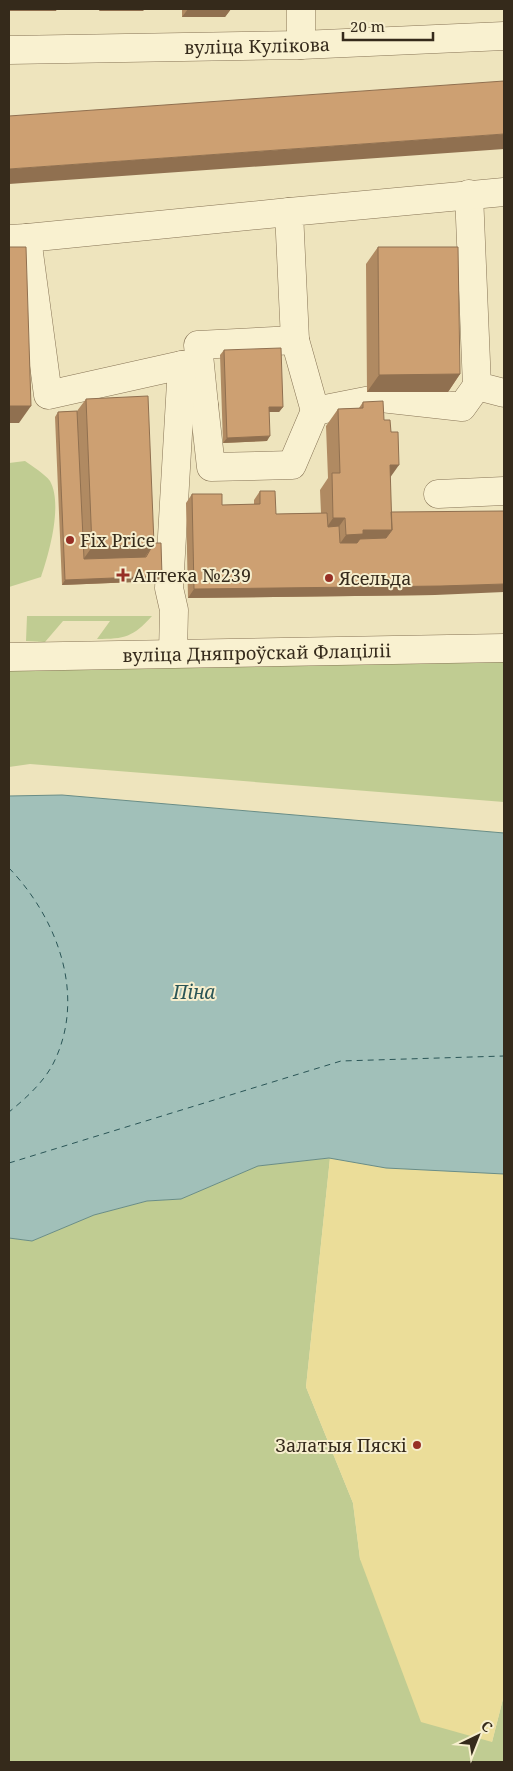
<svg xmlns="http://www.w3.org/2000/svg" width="513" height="1771" font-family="'Noto Serif',serif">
  <rect width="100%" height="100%" fill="#eee4bd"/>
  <path fill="#c0cc92" d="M25 461C32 466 45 474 50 481 63 504 49 554 41 577L9 587V463Z
    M27 616H152C133 637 125 639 97 639L110 621H63L45 642 26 641Z
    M504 661V802L30 764 9 767V664Z
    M330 1158 306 1387 353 1503 360 1559 492 1742 504 1695V1762H9V1238L32 1241 94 1215 147 1201 181 1199 257 1166Z"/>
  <path fill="#ebdd99" d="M330 1158 386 1168 504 1174V1695L492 1742 421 1722 360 1559 353 1503 306 1387Z"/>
  <path fill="#a1c0b9" stroke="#698d87" d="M62 795 504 833V1174L386 1168 329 1158 258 1166 181 1199 147 1201 94 1215 32 1241 9 1238V796Z"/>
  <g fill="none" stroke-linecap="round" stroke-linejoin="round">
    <path stroke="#2a5556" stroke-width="1" stroke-dasharray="6 5" stroke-linecap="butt" d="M9 868C58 919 87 997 53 1064 43 1083 25 1099 9 1112
      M9 1163 341 1061 504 1056"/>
    <defs>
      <g id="minor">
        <path d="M301 45V9"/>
        <path id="s1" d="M9 50 301 45 504 36"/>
        <path d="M469 194 477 386 504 393"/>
        <path d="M27 238 289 212"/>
        <path d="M9 239 27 238 48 395 182 365 204 405 198 345 295 340 289 212 504 192"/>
        <path d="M295 340 315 411"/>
        <path d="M204 405 211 467 292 465 315 411 381 398 462 407 477 386"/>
        <path d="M438 494 504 491"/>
        <path d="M173 653 174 610 169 588 182 365"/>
        <path id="s2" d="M9 657 504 648"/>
      </g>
    </defs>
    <use href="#minor" stroke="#877456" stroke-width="29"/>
    <use href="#minor" stroke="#f9f1d0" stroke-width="28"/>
  </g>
  <path fill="#b08a62" d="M182 9H231L225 17H182Z
    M378 247 460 374 448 392H367L366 264Z
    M224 350 283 407 279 412H269L267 441 223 443 220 355Z
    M86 399 154 543 159 581 62 585 55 417 58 412 77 411Z
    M363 402 384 420 390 477 391 512 435 595 188 598 186 503 192 494 222 505 254 504V500L260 491 276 514 321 513 320 490 328 478 326 426 338 409 359 408Z"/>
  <path fill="#907050" d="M9 9H57L56 11H9Z
    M100 9H145L143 11H99Z
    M188 9H231L225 17H182Z
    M504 134V149L9 184V169Z
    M460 374 448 392H367L379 375Z
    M9 406H31L19 423H9Z
    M269 407H283L279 412H266Z
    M270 436 267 441 223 443 227 438Z
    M390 465H399L387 482Z
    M333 518H345L333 535 321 536Z
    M363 530H392L380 547 334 552 346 535Z
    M154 544 142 561 80 564 92 547Z
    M162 576 159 581 62 585 65 580Z
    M504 584V592L435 595 188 598 194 589Z"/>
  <path fill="#cda072" stroke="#907050" d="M504 81V134L9 169V116Z
    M9 247H26L31 406H9Z
    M378 247H458L460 374 379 375Z
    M281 348 283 407H269L270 436 227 438 224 350Z
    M148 396 154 544 92 547 86 399Z
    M383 401 384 420H390L391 432H398L399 465H390L392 530H363V534L346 535 345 518H333L332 473H340L338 409 363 408V402Z
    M77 411 84 559 146 557 154 543H161L162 576 65 580 58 412Z
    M260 491H275L276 514 327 513 328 527 339 526 340 543H357L360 539 386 538 392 530 391 512 504 511V584L441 586 194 589 192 494H222V505L260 504Z"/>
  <g fill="#972f25" stroke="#f6eecd" stroke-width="2">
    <circle cx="70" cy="540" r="5"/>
    <path d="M120.5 567.5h5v5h5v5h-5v5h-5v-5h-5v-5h5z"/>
    <circle cx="329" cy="578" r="5"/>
    <circle cx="417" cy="1445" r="5"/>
  </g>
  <g text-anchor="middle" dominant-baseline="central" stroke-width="4" stroke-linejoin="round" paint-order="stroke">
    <g font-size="18" fill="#352a1b" stroke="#f6eecd">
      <text stroke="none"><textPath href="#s1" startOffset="248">вуліца Кулікова</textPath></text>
      <text stroke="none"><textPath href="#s2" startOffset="248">вуліца Дняпроўскай Флаціліі</textPath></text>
    </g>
    <g font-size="18" fill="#352a1b" stroke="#f6eecd" text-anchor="start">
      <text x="80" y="540">Fix Price</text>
      <text x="133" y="575">Аптека №239</text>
      <text x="339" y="578">Ясельда</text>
      <text x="407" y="1445" text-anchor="end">Залатыя Пяскі</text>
    </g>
    <g font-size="19" font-style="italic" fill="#2a5556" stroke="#f6eecd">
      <text x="194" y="992">Піна</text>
    </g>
  </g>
  <rect width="513" height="1771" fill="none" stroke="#352a1b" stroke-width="20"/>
  <g transform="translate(478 1736) rotate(43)" stroke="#f6eecd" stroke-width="4" paint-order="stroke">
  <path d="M0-4L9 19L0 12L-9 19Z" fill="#352a1b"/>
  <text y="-8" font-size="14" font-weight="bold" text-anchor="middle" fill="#352a1b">С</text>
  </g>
  <path d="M343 32v8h90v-8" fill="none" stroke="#352a1b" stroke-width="2.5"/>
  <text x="350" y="32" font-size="15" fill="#352a1b" stroke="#f6eecd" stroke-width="4" paint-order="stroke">20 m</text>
</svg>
